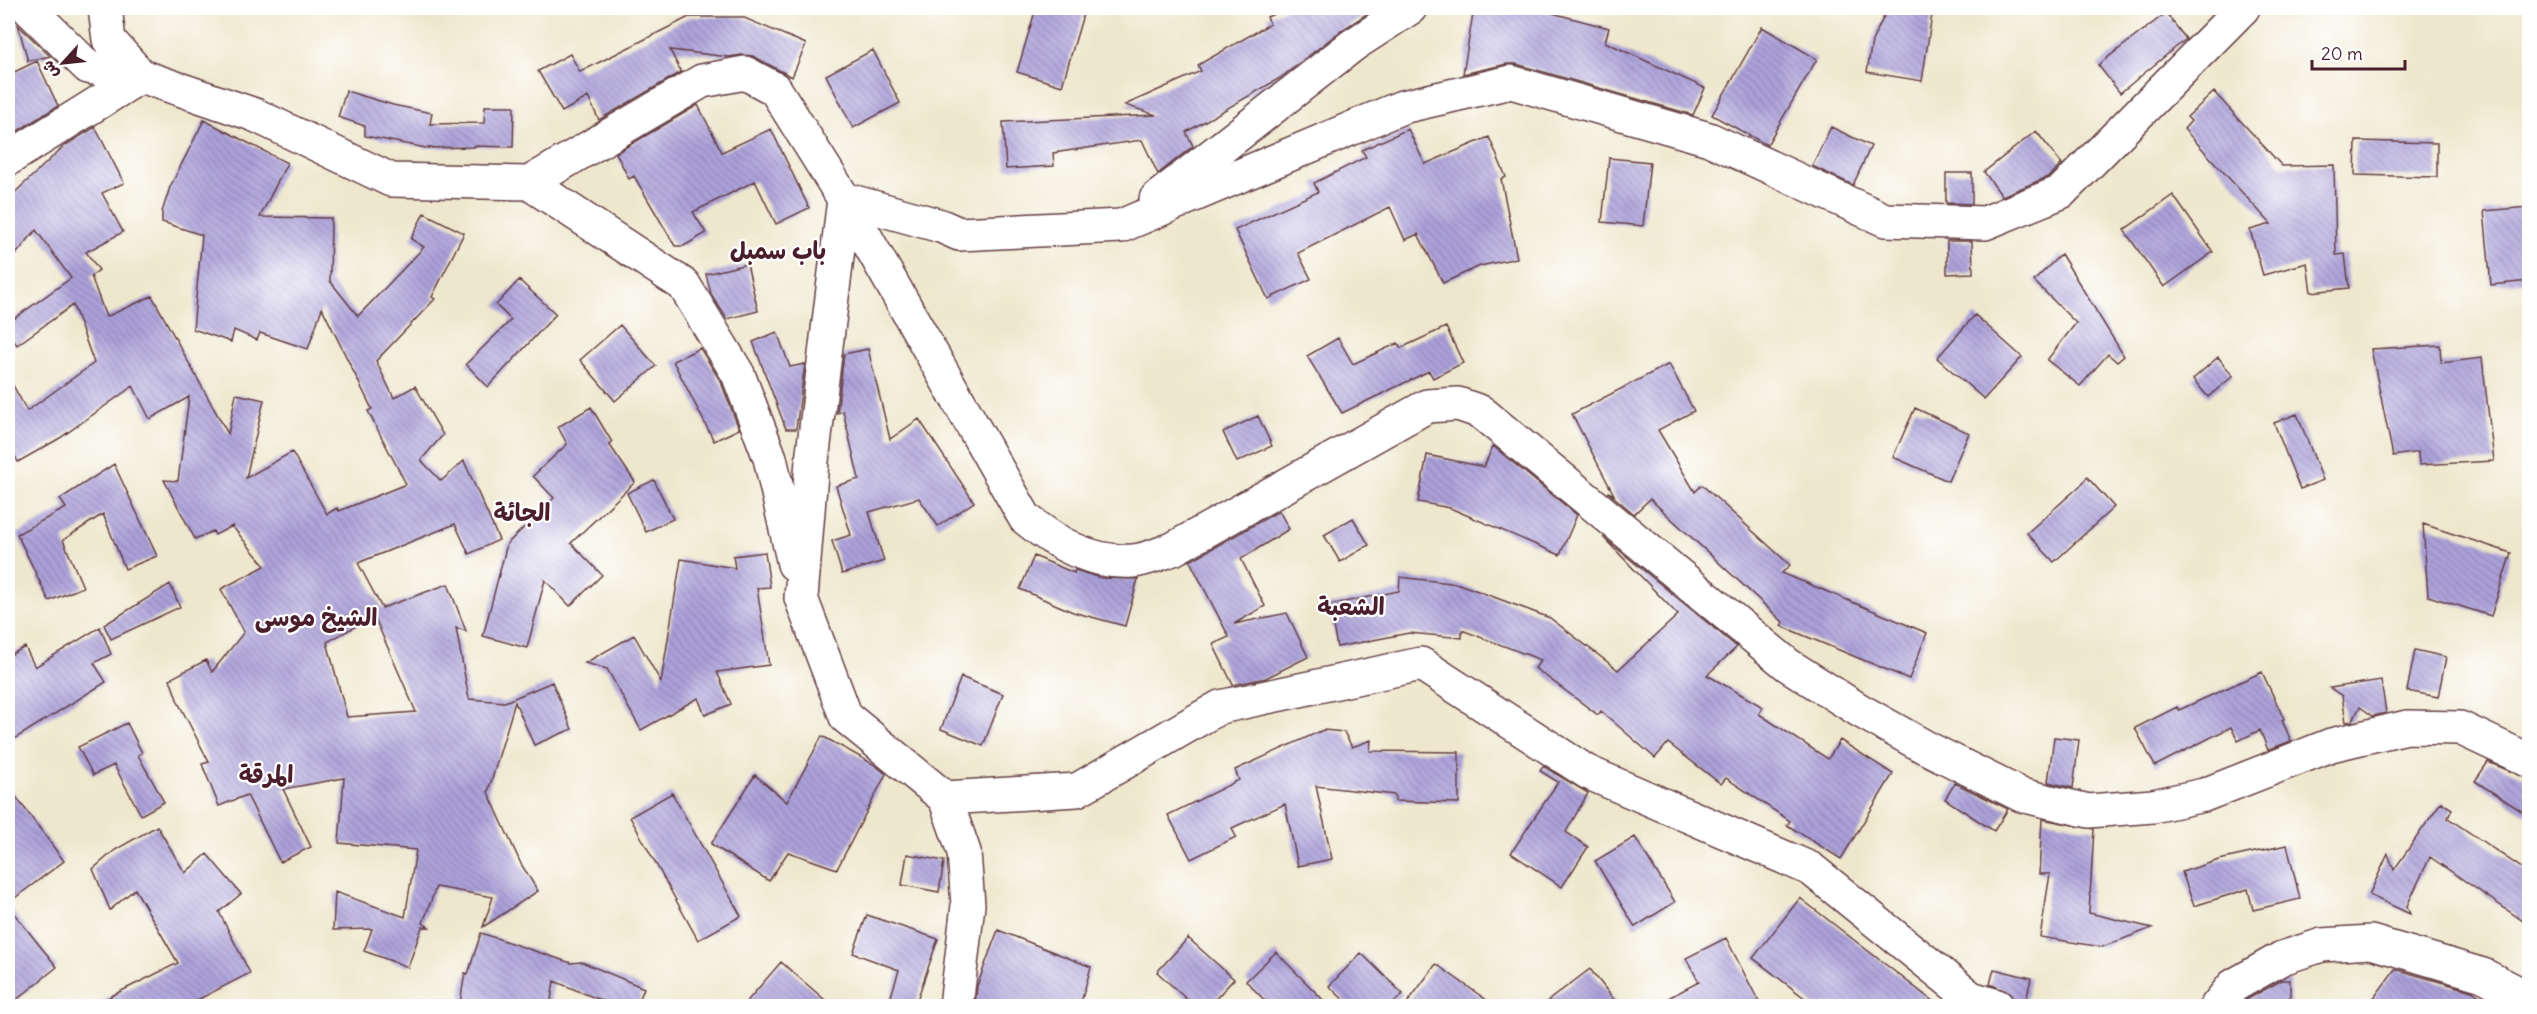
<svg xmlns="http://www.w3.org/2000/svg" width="2537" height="1014" font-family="Delius,'Playpen Sans Arabic',sans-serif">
  <defs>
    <pattern id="building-back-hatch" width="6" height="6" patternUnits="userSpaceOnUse" patternTransform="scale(1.5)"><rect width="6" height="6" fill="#aca1da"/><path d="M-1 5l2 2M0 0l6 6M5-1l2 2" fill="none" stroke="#8e83b1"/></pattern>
  </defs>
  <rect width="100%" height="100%" fill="#fff"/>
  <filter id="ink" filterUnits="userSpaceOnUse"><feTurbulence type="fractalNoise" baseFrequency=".0167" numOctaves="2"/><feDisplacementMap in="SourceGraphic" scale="12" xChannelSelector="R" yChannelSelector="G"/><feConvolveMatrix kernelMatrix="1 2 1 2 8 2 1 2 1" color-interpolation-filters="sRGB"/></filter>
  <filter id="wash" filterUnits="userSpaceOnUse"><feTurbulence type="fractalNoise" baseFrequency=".008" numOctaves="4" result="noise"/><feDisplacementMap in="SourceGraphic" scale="24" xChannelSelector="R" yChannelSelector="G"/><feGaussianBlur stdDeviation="1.35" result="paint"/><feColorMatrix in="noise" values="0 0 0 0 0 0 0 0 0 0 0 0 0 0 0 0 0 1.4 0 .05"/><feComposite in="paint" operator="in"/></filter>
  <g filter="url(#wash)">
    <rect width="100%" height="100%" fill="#efe7cd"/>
    <g id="blocks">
      <path fill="url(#building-back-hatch)" fill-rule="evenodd" d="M1036 8H1085L1062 86 1017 72Z
        M1288 8H1376L1342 30 1280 78 1186 132 1193 146 1158 174 1142 140 1053 153 1054 166 1006 169 1003 122 1156 115 1125 105 1201 71 1198 65 1270 24 1267 17Z
        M1474 8H1533L1609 28 1605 42 1705 88 1693 115 1516 64H1507L1463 74Z
        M1888 8H1933L1922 81 1867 72 1872 41Z
        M2166 13 2186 39 2120 93 2098 65Z
        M689 17H742L806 44 792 77 753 56 742 55 729 57 670 50 681 72 599 120 588 97 562 112 538 71 570 54 580 72Z
        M18 25 50 56 28 61Z
        M1762 27 1817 59 1767 145 1712 115Z
        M873 50 900 103 853 128 826 75Z
        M37 61 58 106 8 137V75Z
        M346 91 393 105 432 113 430 124 484 123 485 106H514L513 147 474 146V147L426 148 365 136V126L338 117Z
        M2214 92 2282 166 2334 165 2336 255 2345 254 2349 288 2311 292 2307 263 2263 275 2250 230 2271 224 2184 129 2191 121 2187 117Z
        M698 105 722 152 771 129 809 208 776 224 755 181 693 212 706 233 684 246H675L634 176 629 179 616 153Z
        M204 120 287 163 260 217 331 218 330 281 358 316 424 247 411 239 424 213 464 233 432 297 435 299 376 361 394 398 415 386 443 435 421 460 441 481 464 461 499 540 469 554 455 524 358 563 382 608 448 584 466 631 456 628 469 699 505 702 552 682 572 729 534 745 515 702 488 792 521 864 538 891 483 927 493 897 436 887 423 923 429 927H422L408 967 364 951 372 929 333 930 335 892 405 917 416 850 339 843 344 778 283 789 311 847 280 862 247 795 219 806 202 764 209 762 178 702 170 679 206 660 212 672 244 632 221 589 265 566 232 526 215 535 213 531 195 539 164 480 178 481 189 397 150 419 133 386 60 438 18 462 8 442V376L27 411 94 363 73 305 17 345 8 332V323L71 278 36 230 8 264V199L64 146 95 127 124 183 102 193 123 232 86 252 99 270 91 276 106 317 152 296 228 434 236 394 264 400 246 478 292 452 327 514 337 508 339 511 406 484 368 411 372 409 322 308 308 349 260 333 257 340 234 330 231 342 193 329 202 235 162 222V212L170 187ZM374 616 416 712 347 717 327 642Z
        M1831 127 1871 146 1853 185 1812 166Z
        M1408 129 1425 164 1489 137 1506 177 1501 179 1517 258 1480 266 1443 283 1418 234 1405 240 1390 207 1298 253 1311 279 1268 299 1235 230 1318 192 1314 183 1366 157 1362 150Z
        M2036 131 2062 164 2050 176 2002 196 1984 172Z
        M2356 141 2437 143V177L2355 175Z
        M1609 158 1650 162 1643 226 1602 222Z
        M1946 173H1972V204L1946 203Z
        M2173 195 2213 252 2164 287 2124 230Z
        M2529 207V281L2491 285 2484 211Z
        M1947 241H1972L1973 273 1947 274Z
        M2061 254 2124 356 2117 362 2108 354 2080 386 2047 360 2076 323 2034 281Z
        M747 264 758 311 727 319 711 294 706 274Z
        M519 280 556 314 488 387 466 364 511 320 496 305Z
        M1975 315 2022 357 1984 399 1937 358Z
        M620 325 656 366 615 401 580 360Z
        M1446 327 1463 363 1433 378 1429 371 1342 413 1307 356 1338 338 1353 364 1398 343 1401 348Z
        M777 332 790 367 805 364 796 429H786L753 342Z
        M2440 345 2441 363 2482 358 2494 461 2419 465 2418 452 2393 456 2371 349Z
        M700 348 721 382 739 429 714 441 673 361Z
        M868 349 890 439 919 419 974 502 938 526 919 498 869 512 884 561 842 574 832 541 851 535 836 486 859 479 843 411 837 413 844 354Z
        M2218 357 2233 376 2208 397 2193 379Z
        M1669 364 1694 411 1658 430 1695 492 1702 485 1790 565 1782 573 1927 633 1909 679 1781 626 1783 622 1650 499 1634 514 1608 492 1614 495 1572 414Z
        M591 407 612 442 609 444 635 482 571 543 602 575 570 606 545 580 527 648 483 636 507 544 554 498 533 476 567 444 558 427Z
        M1915 408 1969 433 1948 481 1893 457Z
        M2297 414 2323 480 2300 489 2274 423Z
        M1258 416 1272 446 1237 462 1223 432Z
        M1493 446 1577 515 1560 555 1450 508 1418 502 1427 455 1484 467Z
        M114 464 157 556 125 569 103 514 63 540 83 587 49 601 17 534 66 508 60 499Z
        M2087 477 2114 507 2054 562 2027 533 2082 484Z
        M654 480 673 519 646 532 627 493Z
        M1279 511 1289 529 1241 559 1265 606 1234 624 1287 613 1308 657 1266 678 1233 685 1213 644 1229 637 1190 561Z
        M1353 518 1369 545 1340 562 1324 535Z
        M2423 524 2511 553 2491 616 2428 596Z
        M1603 537 1737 647 1707 675 1763 707 1759 714 1828 759 1840 740 1893 774 1841 859 1787 825 1790 821 1726 778 1721 784 1668 743 1655 758 1601 711 1598 715 1535 668 1541 660 1462 630V638L1409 633 1337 647 1329 605 1399 591 1400 577 1459 584 1550 618 1618 670 1678 615Z
        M765 552 770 587 757 588 769 665 717 672 731 704 705 715 698 698 641 730 607 669 585 663 634 635 661 682 681 559 735 568 733 556Z
        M1034 556 1074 573 1075 570 1101 578 1138 579 1125 626 1073 612 1020 589Z
        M170 584 180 607 111 639 104 625Z
        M100 627 111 654 94 663 106 682 8 743V656L25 647 35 667Z
        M2415 650 2446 657 2438 697 2407 691Z
        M2262 672 2284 719 2282 720 2291 741 2268 750 2260 730 2238 741 2231 727 2155 766 2135 728 2177 707 2179 710Z
        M961 677 1003 694 983 746 941 729Z
        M2381 680 2386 713 2373 716 2360 707 2352 721 2346 722 2342 696 2330 688Z
        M127 723 142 753 138 755 164 802 141 815 114 765 93 775 78 747Z
        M1323 730 1344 732 1352 747 1371 740 1370 751 1459 752V803L1395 801V795L1316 786 1332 859 1298 866 1285 804 1232 828 1236 837 1191 859 1168 815 1239 780 1235 770Z
        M822 736 875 765 886 774 837 869 788 852 769 881 711 844 755 775 787 802Z
        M2054 737 2079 740 2073 788 2048 782Z
        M2488 762 2529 779V816L2475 781Z
        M1543 766 1588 793 1566 832 1588 847 1562 887 1511 853 1558 782 1540 771Z
        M1955 783 2008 809 1994 831 1945 799Z
        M8 786 64 861 8 903Z
        M672 793 741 916 698 940 630 817Z
        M2441 802 2452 809 2448 818 2529 873V925L2430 857 2407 906 2410 914 2369 895 2388 854 2394 870Z
        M2042 819 2094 829 2089 913 2152 928 2102 947 2040 937 2050 874H2039Z
        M157 826 185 873 207 854 241 894 219 912 250 973 197 1000 200 1006H91L178 963 135 889 110 910 93 869 115 850Z
        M1635 837 1675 902 1635 927 1595 861Z
        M2287 845 2300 899 2253 910 2248 889 2194 906 2182 872 2219 860Z
        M907 854 944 861 939 892 902 885Z
        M1800 898 1939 1006H1815L1753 958Z
        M8 906 57 967 9 1006H8Z
        M867 915 938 939 915 1006H888L899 970 853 953Z
        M998 930 1091 967 1080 1006H975L977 986Z
        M481 933 571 963 582 962 644 988 637 1006H615L554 981 550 1006H483L460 1003 465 973 468 974Z
        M1188 938 1234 979 1209 1006H1194L1157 972Z
        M1726 938 1761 1006H1653L1699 982 1686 958Z
        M1276 952 1329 1006H1270L1246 981Z
        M1361 953 1403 994 1390 1006H1350L1329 986Z
        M781 962 832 1006H743Z
        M1436 964 1495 1006H1405Z
        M1590 969 1619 1006H1541Z
        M1994 969 2031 978 2025 1006H2015L2010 993 1990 984Z
        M2395 969 2472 991 2493 1006H2368Z
        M2282 980H2290V1006H2246V1000Z"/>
    </g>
  </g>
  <g filter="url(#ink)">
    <use href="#blocks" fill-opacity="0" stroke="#633d43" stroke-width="1.5"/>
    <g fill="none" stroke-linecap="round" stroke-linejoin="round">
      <defs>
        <path id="minor" d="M28 8 88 67 141 76
          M105 8 109 40 141 76 255 115 391 180 529 183 684 285 738 374 770 458 794 564
          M8 159 141 76
          M529 183 702 81 745 73 775 89 844 199 1025 518C1056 544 1092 564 1133 561 1146 560 1161 553 1173 549L1427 406 1458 404 1481 412 1788 665 1859 710 1925 747 2021 795 2089 811 2153 806 2204 795 2331 745 2407 727 2460 728 2530 761
          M1156 199 1353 45 1410 8
          M945 798 1077 790 1220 707 1421 664 1587 772 1811 869 1971 998 1997 1006
          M956 1006 968 905 964 852 945 798 846 717 801 598 812 461 844 199 941 226 959 234 1121 226 1402 107 1511 82 1709 139 1885 220 1985 223 2061 192 2243 8
          M2217 1006 2233 986 2282 958 2322 945 2371 942 2483 975 2530 999"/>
      </defs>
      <use href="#minor" stroke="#633d43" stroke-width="36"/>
      <use href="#minor" stroke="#fff" stroke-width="33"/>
    </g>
  </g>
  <g text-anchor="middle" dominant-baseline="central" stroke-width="4.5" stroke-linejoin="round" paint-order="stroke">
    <g font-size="24" font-weight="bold" fill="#4a1f2b" stroke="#fff">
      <text x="778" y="250">باب سمبل</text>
      <text x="522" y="512">الجائة</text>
      <text x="1351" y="606">الشعبة</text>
      <text x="316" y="617">الشيخ موسى</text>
      <text x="266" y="774">المرقة</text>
    </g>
  </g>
  <rect width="2537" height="1014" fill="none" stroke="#fff" stroke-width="30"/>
  <g transform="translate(63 63) rotate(243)" stroke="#ffffff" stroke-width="4.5" paint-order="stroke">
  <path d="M0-4.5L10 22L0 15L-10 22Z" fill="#4a1f2b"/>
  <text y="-9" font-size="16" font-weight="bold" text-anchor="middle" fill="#4a1f2b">ش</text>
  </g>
  <path d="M2312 60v9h93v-9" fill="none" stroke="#4a1f2b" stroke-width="3"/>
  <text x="2321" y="60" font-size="18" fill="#4a1f2b" stroke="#ffffff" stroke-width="4.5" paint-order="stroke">20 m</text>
</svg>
